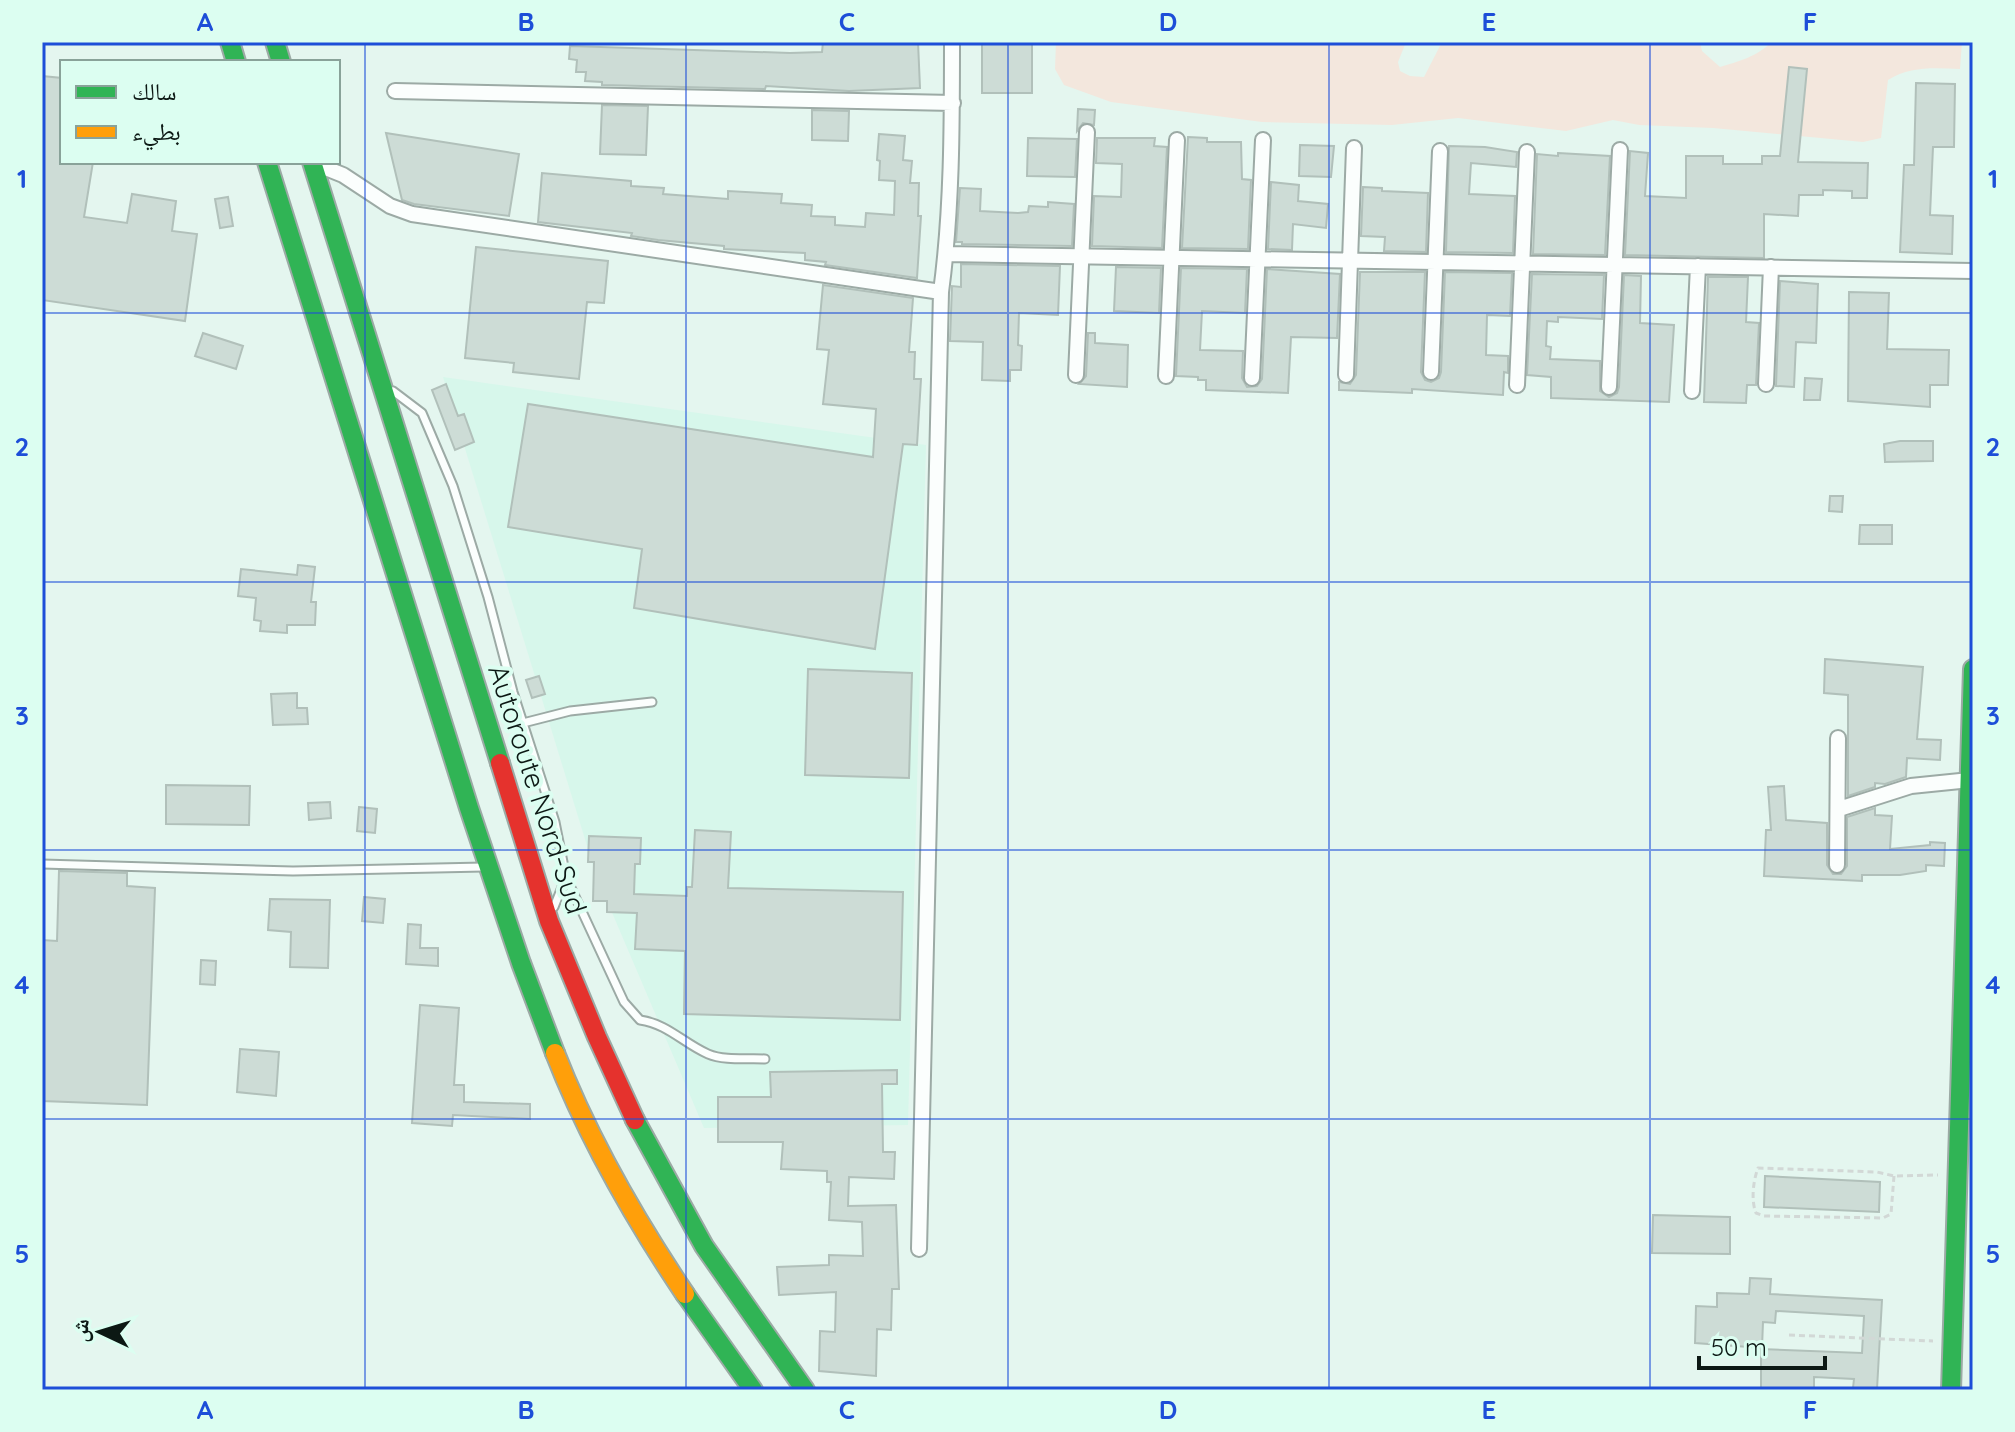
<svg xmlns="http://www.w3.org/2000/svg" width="2015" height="1432" font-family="Quicksand,'Noto Naskh Arabic',sans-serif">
  <rect width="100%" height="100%" fill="#e4f6ef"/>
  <path fill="#d7f7eb" d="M443 377 926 445 908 1125 704 1128 596 875Z"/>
  <path fill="#f3e7dd" d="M1056 42H1406L1398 62 1400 71 1410 76 1424 77 1442 42H1700L1702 51 1720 67C1737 62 1759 56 1771 42H1962L1960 69C1934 68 1910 66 1888 80L1881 138 1863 142 1713 128 1639 125 1613 120 1566 131 1458 118 1392 125 1262 122 1111 102 1064 85 1055 69Z"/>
  <path fill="#cddcd6" stroke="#b1c0ba" stroke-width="2" d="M823 42H918L920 88 849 91 766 86 765 89 602 85V82L585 81 586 72H576L577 60 569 59 570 46 790 53 822 52Z
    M982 42H1032V93H982Z
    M1789 67 1807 69 1798 162 1868 163 1867 198H1852V191L1823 190V195H1799L1798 216 1764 214V258L1625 255 1630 151 1648 153 1645 196 1686 198V156H1723V164H1762V156H1780Z
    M42 76 62 78V162H93L84 217 127 223 132 194 176 201 172 231 197 234 185 321 42 300Z
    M1916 83 1955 84 1954 147H1933L1930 215 1953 216 1952 254 1900 252 1904 165H1914Z
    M602 105 648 106 646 155 600 154Z
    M1078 109 1095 110 1094 125 1083 123 1077 131Z
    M812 110 849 111 848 141 812 140Z
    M386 133 519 154 509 216 414 204 402 200Z
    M879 134 905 136 903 160 912 161 910 183H919L918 216H921L917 278 825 265 826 262 805 260V253L724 249V246L658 240 631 236 632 233 538 222 542 173 631 181V186L664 188 663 194 728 199V191L782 194 781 203 812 205 811 216 835 217V225L865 227 866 213 894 215 895 181 879 180 880 161 877 160Z
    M1188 137 1207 138V142H1241L1242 179 1251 180 1248 249 1182 248Z
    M1028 138 1077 139 1075 177 1027 176Z
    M1097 138H1155L1154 146 1167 147 1162 248 1092 246 1094 196 1121 197 1122 164 1096 163Z
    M1300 145 1334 146 1331 177 1299 176Z
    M1449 146 1485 147 1517 152 1516 167 1471 163 1469 194 1515 196 1513 253 1446 252Z
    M1558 153 1610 156 1605 255 1533 254 1537 154 1558 156Z
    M1271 182 1299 185 1298 201 1328 204 1326 228 1293 224 1292 250 1268 249Z
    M1363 187 1382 188V191L1428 193 1426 252 1384 251 1385 237 1361 236Z
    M960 188 981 189 980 211 1018 213 1028 212 1029 206 1048 207V202L1074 204 1072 246 962 244V242H956Z
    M228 197 233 226 220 228 215 199Z
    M476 247 608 261 604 303 587 302 579 379 513 372 514 363 465 358Z
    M961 264 1060 266 1058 315 1019 313 1018 345 1022 346 1021 370H1010V381L982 380 983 342 950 341 952 286 961 287Z
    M1116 267 1161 268 1159 313 1114 311Z
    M1181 268 1247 269 1245 313 1202 311 1200 350 1243 351 1242 378 1247 387 1257 386 1262 379 1267 269 1340 274 1337 338 1291 337 1288 393 1206 390V380H1198V377L1176 376Z
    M1360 272H1425L1421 372 1425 380 1431 382 1439 378 1441 372 1445 272 1512 273 1510 316 1487 315 1486 355 1508 356V373L1504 372 1503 395 1412 389V393L1339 390V382L1350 384 1356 375Z
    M1532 274 1604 275 1602 319 1558 317V322L1547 321 1546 346 1551 347 1550 359 1600 361V391L1609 397 1617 393 1619 387 1624 275 1641 276 1640 323 1674 325 1669 402 1551 398V377L1527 375Z
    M1708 277H1748L1746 322 1759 323 1756 385H1747L1746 403 1704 402Z
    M1780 281 1818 284 1816 343 1796 342 1794 387 1776 386Z
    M823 285 913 298 909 352H915L914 379H921L917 445 903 444 875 649 634 608 642 549 508 527 528 404 873 457 876 409 823 404 829 350 817 349Z
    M1849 292 1889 293 1887 349 1949 350 1948 385H1930V407L1848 401Z
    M203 333 243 346 236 369 195 356Z
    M1088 333H1095V343L1128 345 1127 387 1079 384 1086 376Z
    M1805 378 1822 379 1820 400H1804Z
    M446 384 458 416 464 414 474 442 455 450 432 390Z
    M1900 441H1933V461L1885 462 1884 444Z
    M1830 496H1843L1842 512 1829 511Z
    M1860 525H1892V544H1859Z
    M298 565 315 567 311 602H316L315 625H287V633L260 631 261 621 254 620 256 598 238 596 241 569 297 575Z
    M1825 659 1923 667 1917 739 1941 740 1940 760 1907 758 1906 777 1885 784 1875 783V787L1848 796V695L1824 693Z
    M808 669 912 673 909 778 805 775Z
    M539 676 545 694 532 698 526 680Z
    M297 693V708H307L308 724 273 725 271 694Z
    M166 785 250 786 249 825 166 824Z
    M1784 786 1786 820 1827 823V865L1833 874H1841L1847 866V817L1875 808V815L1892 816 1890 849 1930 845V842L1945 843 1944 866 1926 865V871L1900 875H1862V881L1764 876 1766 830H1771L1768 787Z
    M330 802 331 818 309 820 308 803Z
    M359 807 377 809 375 833 357 831Z
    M695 830 731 832 728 888 903 892 900 1020 684 1014 685 951 635 949 637 913 607 912V901H593L594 862H588L589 836 641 838 640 864H635L634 894 687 896V887H692Z
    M59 871 127 873V886L155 888 147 1105 42 1101V940L57 941Z
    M364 897 385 899 383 923 362 921Z
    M270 899 330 900 328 968 290 967 291 932 268 930Z
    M408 924 421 925 420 948H438V966L406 964Z
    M201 960 216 961 215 985 200 984Z
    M420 1005 459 1008 454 1085H464V1102L530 1104V1119L453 1115 452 1126 412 1123Z
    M240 1049 279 1052 276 1096 237 1092Z
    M897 1070V1084H882L883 1152H895L894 1179 849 1177 848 1206 896 1205 899 1289H892L891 1330 877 1329 876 1376 819 1371 820 1331 835 1332 836 1292 779 1295 777 1267 829 1265V1255L863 1256 862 1222 829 1220 831 1182H827V1171L781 1169 783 1142H718V1097H771L770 1072Z
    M1765 1176 1880 1182 1879 1212 1764 1207Z
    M1653 1215 1730 1217V1254L1652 1253Z
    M1750 1278 1771 1279 1770 1294 1882 1300 1877 1389 1853 1388 1854 1379 1814 1377V1390H1761V1349L1862 1353 1864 1316 1776 1311 1775 1323 1763 1322 1762 1348 1695 1343 1696 1306 1717 1307V1293L1749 1294Z"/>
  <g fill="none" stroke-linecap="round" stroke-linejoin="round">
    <defs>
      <path id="lane" d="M393 391 422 413 453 486 488 597 513 692 555 822 566 877 554 907
        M523 723 570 711 652 702
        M42 864 293 871 484 867
        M566 877 624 1002 640 1020C668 1024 683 1043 708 1054 724 1061 748 1058 765 1059"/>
      <path id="street" d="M395 91 953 103
        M313 163 343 175 390 206 412 214 941 292
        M946 254 1973 271
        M1431 372 1440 151
        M1076 375 1087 132
        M1346 375 1354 148
        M1166 376 1177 140
        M1252 378 1263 140
        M1766 384 1771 267
        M1517 385 1527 152
        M1609 387 1620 150
        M1692 391 1698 266
        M1839 809 1911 786 1970 780
        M1837 865 1838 738
        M919 1249 941 292C952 210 952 125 952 42"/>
      <path id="fast" d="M230 42 236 62
        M275 42 281 62
        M267 162 469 808 521 963 555 1053
        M312 162 500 763
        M635 1120 704 1246 805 1390
        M685 1294 753 1390
        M1951 1390 1973 669"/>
      <path id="slow" d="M555 1053C588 1138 634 1218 685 1294"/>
      <path id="jam" d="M500 763 549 921 597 1037 635 1120"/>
    </defs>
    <use href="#lane" stroke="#9caaa5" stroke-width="11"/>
    <use href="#street" stroke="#9caaa5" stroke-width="18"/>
    <use href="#fast" stroke="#9caaa5" stroke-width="22"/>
    <use href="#slow" stroke="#9caaa5" stroke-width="22"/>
    <use href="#jam" stroke="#9caaa5" stroke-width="22"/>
    <path stroke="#d2d8d6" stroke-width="3" stroke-dasharray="6 4" stroke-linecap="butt" d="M1894 1176 1891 1214 1883 1218 1764 1216 1756 1213C1751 1201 1753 1181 1758 1168L1877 1172 1894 1176 1938 1175
      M1789 1335 1933 1341"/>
    <use href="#lane" stroke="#fbfefd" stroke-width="7"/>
    <use href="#street" stroke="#fbfefd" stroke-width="14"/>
    <use href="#fast" stroke="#30b455" stroke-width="18"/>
    <use href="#slow" stroke="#ff9f0a" stroke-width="18"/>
    <use href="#jam" stroke="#e5322d" stroke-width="18"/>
  </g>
  <path fill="none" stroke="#1d4ed8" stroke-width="2" stroke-opacity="0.55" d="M365 42V1390M686 42V1390M1008 42V1390M1329 42V1390M1650 42V1390M42 313H1973M42 582H1973M42 850H1973M42 1119H1973"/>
  <g text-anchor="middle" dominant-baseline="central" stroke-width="8" stroke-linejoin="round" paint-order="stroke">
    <g font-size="28" fill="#0c1814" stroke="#dcfef1">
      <text transform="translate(538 789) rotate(72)">Autoroute Nord-Sud</text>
    </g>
  </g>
  <rect width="2015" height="1432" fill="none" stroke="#dcfef1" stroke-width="88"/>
  <rect x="60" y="60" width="280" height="104" fill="#dcfef1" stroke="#89a299" stroke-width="2"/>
  <rect x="76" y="86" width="40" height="12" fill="#30b455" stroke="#89a299" stroke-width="2"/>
  <text x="132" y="100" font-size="24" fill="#0c1814">سالك</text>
  <rect x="76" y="126" width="40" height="12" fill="#ff9f0a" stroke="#89a299" stroke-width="2"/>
  <text x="132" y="140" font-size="24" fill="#0c1814">بطيء</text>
  <g transform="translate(100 1332) rotate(274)" stroke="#dcfef1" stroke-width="6" paint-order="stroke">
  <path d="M0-6L14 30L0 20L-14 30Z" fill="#0c1814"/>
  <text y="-12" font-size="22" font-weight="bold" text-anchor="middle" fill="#0c1814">ش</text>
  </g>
  <path d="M1699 1356v12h126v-12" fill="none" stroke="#0c1814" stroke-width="4"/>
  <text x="1711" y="1356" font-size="24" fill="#0c1814" stroke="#dcfef1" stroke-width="6" paint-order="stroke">50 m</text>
  <rect x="44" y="44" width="1927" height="1344" fill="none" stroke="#1d4ed8" stroke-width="3"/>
  <g font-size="26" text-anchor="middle" font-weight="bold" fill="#1d4ed8">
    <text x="205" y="31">A</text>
    <text x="526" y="31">B</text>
    <text x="847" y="31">C</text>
    <text x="1168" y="31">D</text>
    <text x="1489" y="31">E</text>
    <text x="1810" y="31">F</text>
    <text x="22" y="188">1</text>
    <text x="1993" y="188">1</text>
    <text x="22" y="456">2</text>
    <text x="1993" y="456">2</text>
    <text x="22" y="725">3</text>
    <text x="1993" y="725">3</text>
    <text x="22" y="994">4</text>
    <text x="1993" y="994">4</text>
    <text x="22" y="1263">5</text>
    <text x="1993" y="1263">5</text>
    <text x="205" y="1419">A</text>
    <text x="526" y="1419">B</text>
    <text x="847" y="1419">C</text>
    <text x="1168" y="1419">D</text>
    <text x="1489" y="1419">E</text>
    <text x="1810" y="1419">F</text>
  </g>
</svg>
